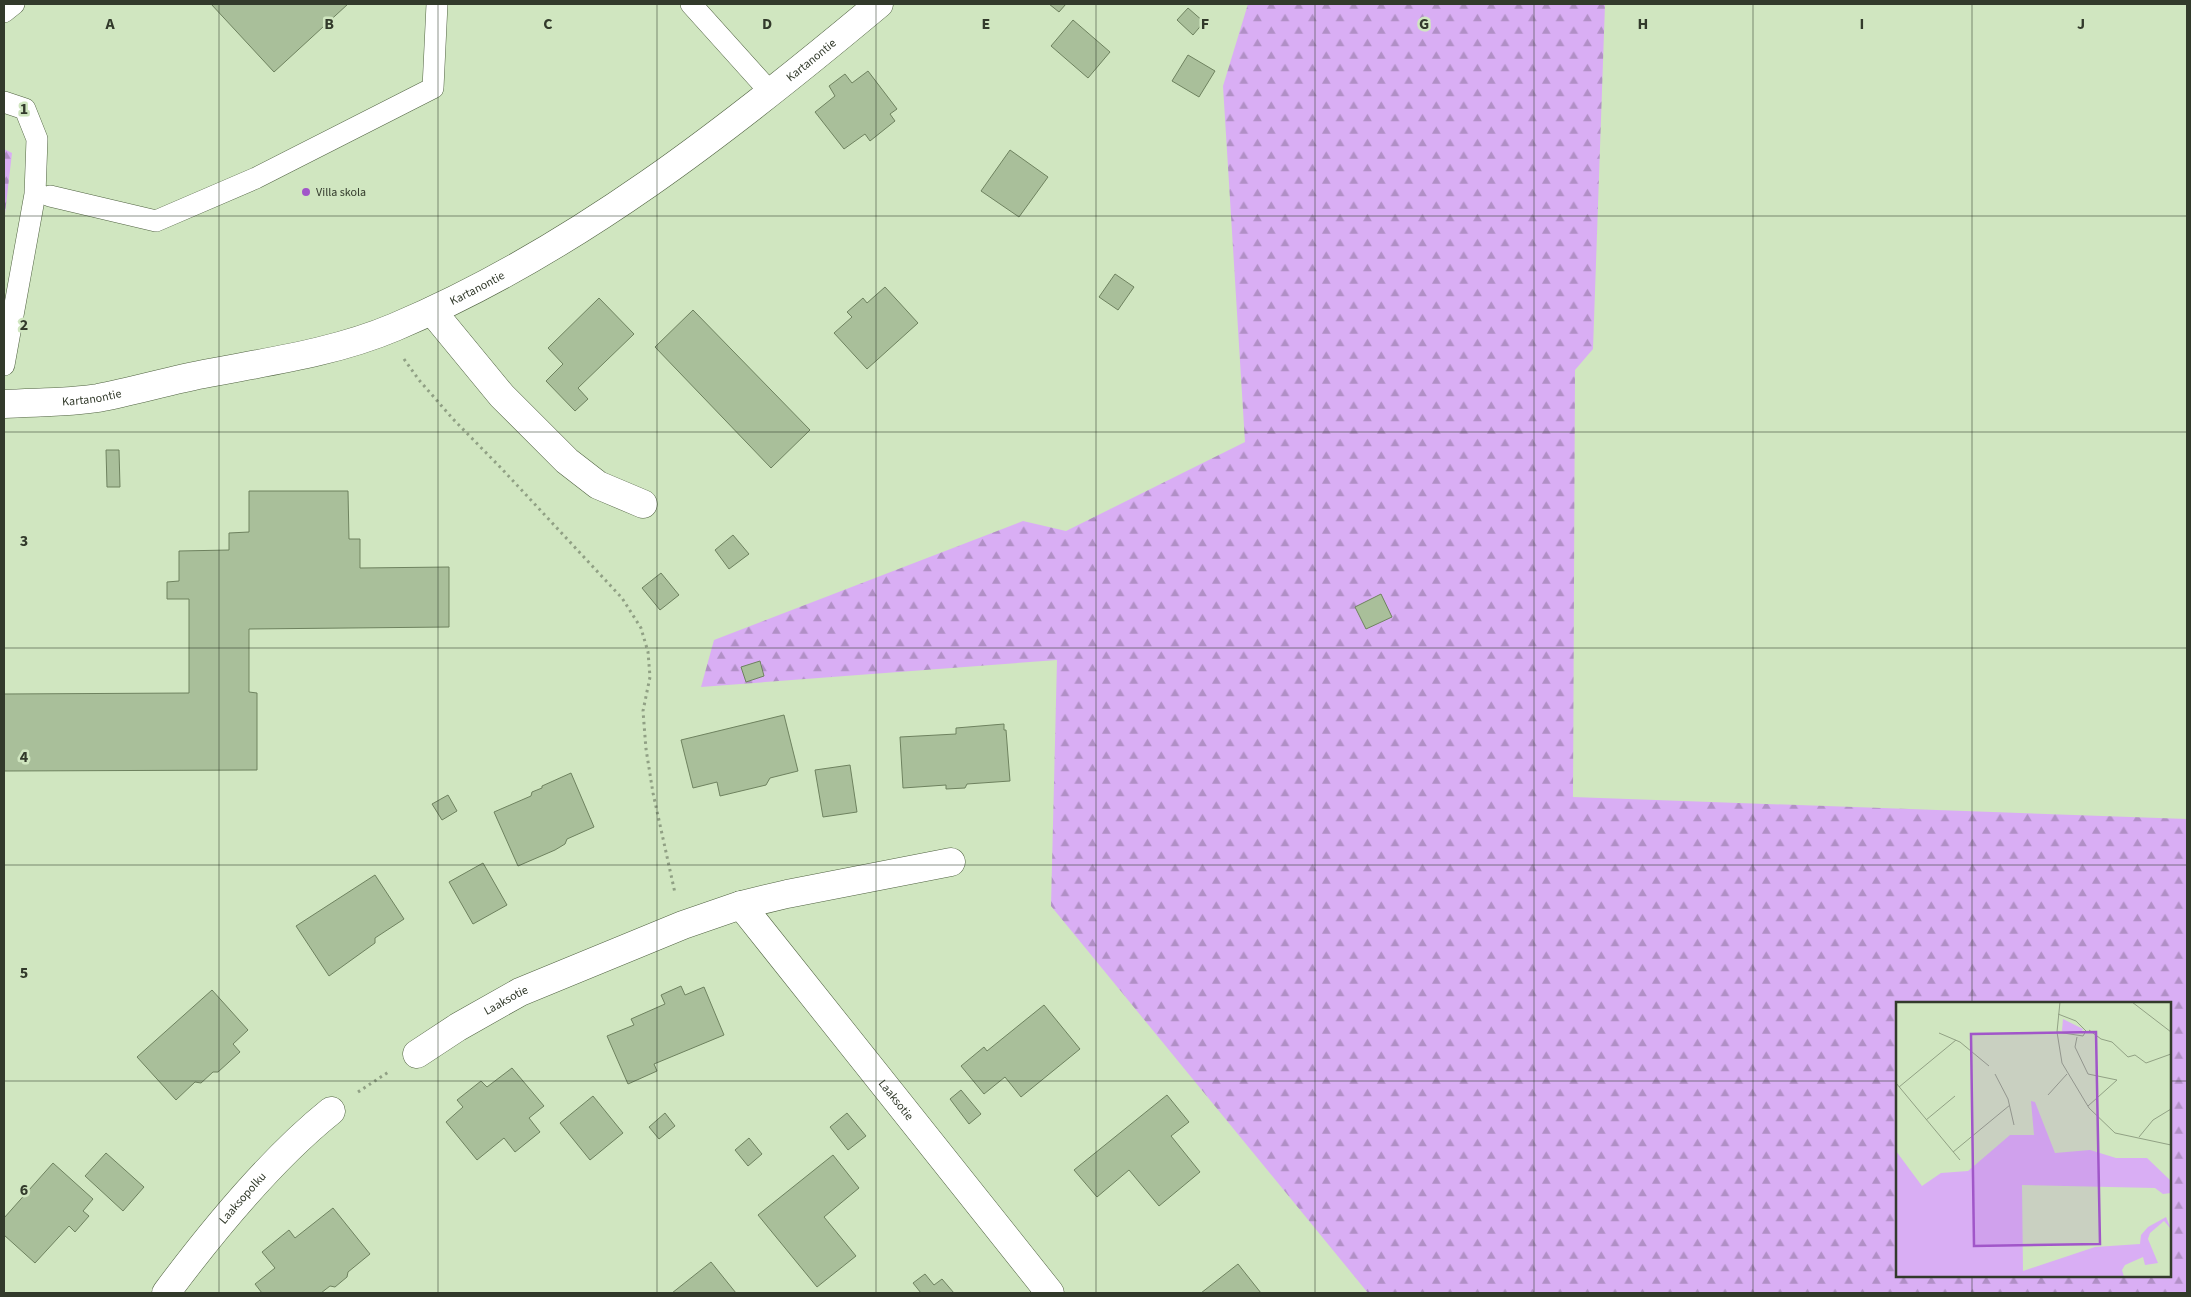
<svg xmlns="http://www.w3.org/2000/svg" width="2191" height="1297" font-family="'Source Sans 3',sans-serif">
  <defs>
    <pattern id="forest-firs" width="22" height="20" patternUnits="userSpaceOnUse" patternTransform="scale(1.25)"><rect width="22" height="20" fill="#d9aef4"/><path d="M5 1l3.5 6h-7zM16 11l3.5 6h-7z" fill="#b18fc6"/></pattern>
  </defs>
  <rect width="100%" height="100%" fill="#d0e6c0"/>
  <path fill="url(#forest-firs)" fill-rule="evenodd" d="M1248 4H1605L1593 349 1575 370 1573 797 2187 819V1293H1368L1051 906 1057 660 701 687 714 640 1023 521 1066 531 1245 442 1223 86ZM1897 1003H2170V1276H1897Z
    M4 149 12 153 4 222Z"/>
  <path fill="#a9bf9a" stroke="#6e825f" d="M211 4H348L274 72Z
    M1049 4H1066L1059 12Z
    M1188 8 1204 22 1193 35 1177 20Z
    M1073 20 1110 52 1088 78 1051 46Z
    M1188 55 1215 71 1199 97 1172 81Z
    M868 71 897 109 890 114 895 121 870 141 865 134 844 149 815 112 835 96 829 86 845 74 852 83Z
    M1010 150 1048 177 1019 217 981 191Z
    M1115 274 1134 287 1118 310 1099 297Z
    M885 287 918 323 867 369 834 333 852 317 847 312 863 298 867 303Z
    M599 298 634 334 578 388 588 399 575 411 546 381 563 364 548 348Z
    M693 310 810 430 771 468 655 347Z
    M106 450H119L120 487H107Z
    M249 491H348L349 539H360V568L449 567V627L249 629V692L257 693V770L4 771V694L189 693V599H167V582L179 581V551L229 550V533L249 532Z
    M733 535 749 554 729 569 715 550Z
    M661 573 679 595 660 610 642 588Z
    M1381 594 1392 617 1366 629 1355 607Z
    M760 661 764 676 746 682 741 667Z
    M784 715 798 771 770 778 766 785 720 796 717 782 693 788 681 740Z
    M1004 724V730H1006L1010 781 967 784 965 788 946 789V785L903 788 900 737 956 734V728Z
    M850 765 857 812 823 817 815 770Z
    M571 773 594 827 567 839 565 844 555 850 518 866 494 812 531 796 532 792 542 788V786Z
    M448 795 457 811 442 820 432 804Z
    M483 863 507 905 473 924 449 882Z
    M375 875 404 919 375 938V943L329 976 296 926Z
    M681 986 685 995 704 987 724 1035 654 1064 657 1071 628 1084 607 1036 634 1025 631 1019 665 1004 661 995Z
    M212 990 248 1030 233 1044 240 1052 218 1072H213L201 1083 195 1082 176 1100 137 1057Z
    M1044 1005 1080 1049 1021 1097 1005 1077 984 1094 961 1066 984 1047 987 1051Z
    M512 1068 544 1106 529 1118 540 1132 515 1152 504 1138 477 1160 446 1122 463 1107 457 1100 481 1081 487 1087Z
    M961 1090 981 1114 969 1124 950 1099Z
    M1167 1095 1189 1122 1171 1136 1200 1172 1159 1206 1129 1170 1097 1197 1074 1170Z
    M593 1096 623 1133 590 1160 560 1123Z
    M665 1113 675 1126 659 1139 649 1127Z
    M847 1113 866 1136 848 1150 830 1127Z
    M749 1138 762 1154 748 1166 735 1150Z
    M106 1153 144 1187 123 1211 85 1176Z
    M833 1155 859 1188 824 1217 856 1256 817 1287 758 1215Z
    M53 1163 93 1199 83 1211 89 1216 75 1232 69 1226 35 1263 4 1235V1218Z
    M333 1208 370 1254 348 1272 347 1277 335 1287 330 1286 321 1293H262L255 1284 275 1268 262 1252 289 1230 295 1238Z
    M711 1262 736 1293H672Z
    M1238 1264 1261 1293H1201Z
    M925 1274 934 1285 942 1279 954 1293H921L913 1283Z"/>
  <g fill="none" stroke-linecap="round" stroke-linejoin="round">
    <defs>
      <path id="lane" d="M691 4 771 93
        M4 12 14 4
        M4 102 25 109 37 139 35 194 4 365
        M50 196 156 221 256 178 433 88 437 4"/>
      <g id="street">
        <path d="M432 311 502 396 567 461 598 485 643 504"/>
        <path id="s1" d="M4 404C34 402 67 403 98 398 135 391 171 380 209 373 272 361 336 352 395 327 573 252 732 127 879 4"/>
        <path id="s2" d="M741 905 1050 1293"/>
        <path id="s3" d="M417 1054 458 1027 520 992 683 925 741 905 787 894 951 862"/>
        <path id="s4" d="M166 1293C213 1230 270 1160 331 1111"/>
      </g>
    </defs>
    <use href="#lane" stroke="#506241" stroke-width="22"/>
    <use href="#street" stroke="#506241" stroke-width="29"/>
    <path stroke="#90a084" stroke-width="3" stroke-dasharray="2.5 4" stroke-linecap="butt" d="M404 359 419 380 453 419 502 469 622 598 641 628 648 652 650 677 643 711 646 749 653 793 675 893
      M358 1092 390 1071"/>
    <use href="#lane" stroke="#fff" stroke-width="21"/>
    <use href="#street" stroke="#fff" stroke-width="28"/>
  </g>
  <path fill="none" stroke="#323a2b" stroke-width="1" stroke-opacity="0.55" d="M219 4V1293M438 4V1293M657 4V1293M876 4V1293M1096 4V1293M1315 4V1293M1534 4V1293M1753 4V1293M1972 4V1003M4 216H2187M4 432H2187M4 648H2187M4 865H2187M4 1081H1897M2170 1081H2187M1972 1276V1293"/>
  <circle fill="#a156c9" stroke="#d0e6c0" stroke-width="2" cx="306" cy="192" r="5"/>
  <g text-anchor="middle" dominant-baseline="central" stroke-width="5" stroke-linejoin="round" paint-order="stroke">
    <g font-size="12" fill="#323a2b" stroke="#d0e6c0">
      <text stroke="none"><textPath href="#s1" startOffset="896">Kartanontie</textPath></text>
      <text stroke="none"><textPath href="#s1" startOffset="491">Kartanontie</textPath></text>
      <text stroke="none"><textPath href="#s1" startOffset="88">Kartanontie</textPath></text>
      <text stroke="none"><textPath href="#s3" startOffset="104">Laaksotie</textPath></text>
      <text stroke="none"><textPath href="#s2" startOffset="249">Laaksotie</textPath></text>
      <text stroke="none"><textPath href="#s4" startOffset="122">Laaksopolku</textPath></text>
    </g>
    <g font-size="12" fill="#323a2b" stroke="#d0e6c0" text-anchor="start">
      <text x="316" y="192">Villa skola</text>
    </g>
  </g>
  <g transform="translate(1896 1002)">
    <rect width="275" height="275" fill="#d0e6c0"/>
    <path d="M167 17 187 27 185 31 166 29ZM135 99 139 100 159 151 194 148 220 156H251L275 179V191L267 192 259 186 126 183 127 269 199 245 244 242 245 233 252 225 270 215 275 227 268 219 254 231 252 237 262 261 249 263 247 255 229 263 226 268 228 275H0V149L26 184 45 171 72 169 114 133H138Z" fill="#d9aef4"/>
    <path fill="none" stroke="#91a184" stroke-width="1" d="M164 0 161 30 166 61 193 106 219 131 275 143M236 0 275 30M193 28 205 37 216 40 232 55 239 53 250 61 275 52M161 30 187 34 190 29 180 19 162 12M43 31 64 40 93 64M181 35 179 45 192 72 221 78 192 104M99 72 112 97 118 123M0 81 64 158M3 85 60 38M152 93 171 72M30 118 59 94M243 135 257 118 275 107M57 150 114 103"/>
    <path fill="#a156c9" fill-opacity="0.15" stroke="#a156c9" stroke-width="2.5" d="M200 30 204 242 78 244 75 32Z"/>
    <rect width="275" height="275" fill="none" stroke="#323a2b" stroke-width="2.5"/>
  </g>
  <g font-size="16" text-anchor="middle" font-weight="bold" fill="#323a2b" stroke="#d0e6c0" stroke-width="5" stroke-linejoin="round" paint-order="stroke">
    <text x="110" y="29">A</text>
    <text x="329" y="29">B</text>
    <text x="548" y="29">C</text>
    <text x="767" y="29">D</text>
    <text x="986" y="29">E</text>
    <text x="1205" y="29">F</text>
    <text x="1424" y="29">G</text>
    <text x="1643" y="29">H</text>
    <text x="1862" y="29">I</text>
    <text x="2081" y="29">J</text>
    <text x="24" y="114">1</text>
    <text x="24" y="330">2</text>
    <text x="24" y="546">3</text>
    <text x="24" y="762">4</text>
    <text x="24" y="978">5</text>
    <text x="24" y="1195">6</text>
  </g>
  <rect width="2191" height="1297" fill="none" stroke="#323a2b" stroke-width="10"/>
</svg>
